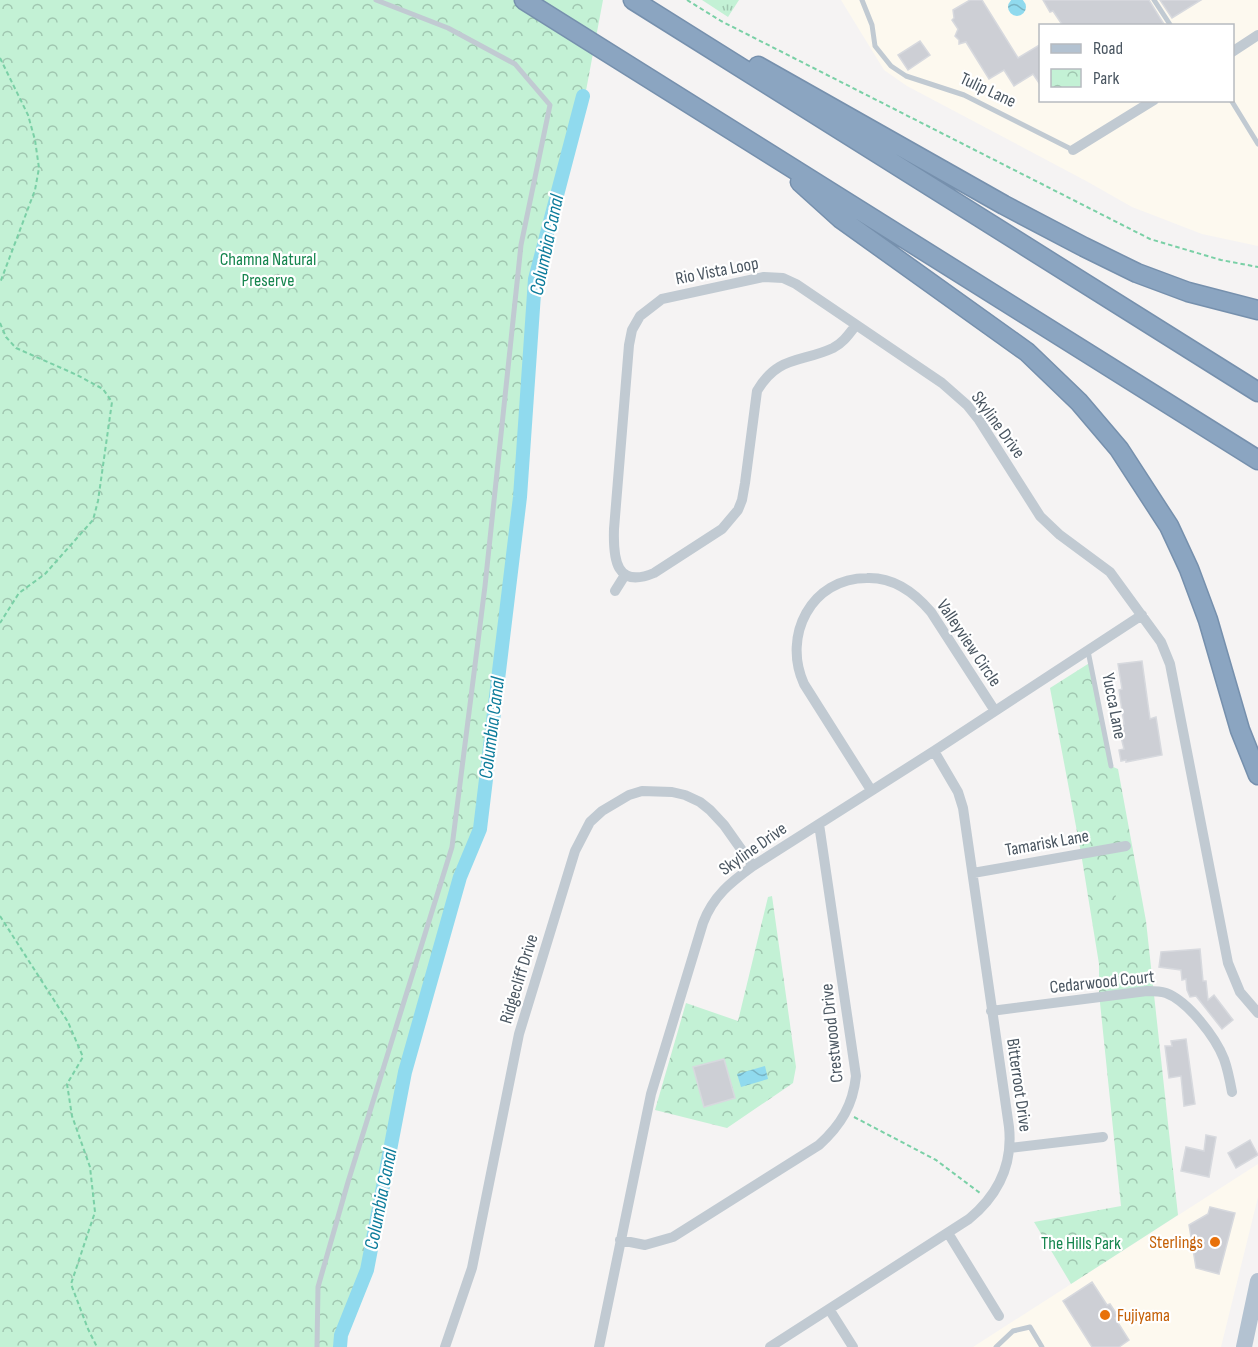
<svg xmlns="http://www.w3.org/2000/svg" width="1258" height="1347" font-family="'Sofia Sans Condensed',sans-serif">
  <defs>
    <pattern id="grass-tufts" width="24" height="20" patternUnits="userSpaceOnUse" patternTransform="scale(1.5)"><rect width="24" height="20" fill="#c3f1d5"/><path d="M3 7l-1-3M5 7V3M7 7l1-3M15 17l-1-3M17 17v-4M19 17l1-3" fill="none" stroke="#a0c6b0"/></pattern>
    <pattern id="park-crowns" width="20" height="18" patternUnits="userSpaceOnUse" patternTransform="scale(1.5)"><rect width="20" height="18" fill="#c3f1d5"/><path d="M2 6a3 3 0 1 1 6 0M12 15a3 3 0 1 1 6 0" fill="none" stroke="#a0c6b0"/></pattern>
    <pattern id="water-waves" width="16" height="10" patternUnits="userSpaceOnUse" patternTransform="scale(1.5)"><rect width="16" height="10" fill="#90daee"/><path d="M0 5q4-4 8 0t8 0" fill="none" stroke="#78b4c4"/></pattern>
  </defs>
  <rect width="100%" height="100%" fill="#f5f3f3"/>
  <path fill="#fdf9ef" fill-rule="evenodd" d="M841 0H1258V246L1202 234 1132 207 1088 182 907 86 884 70ZM1040 26H1232V100H1040Z
    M1258 1164V1197L1221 1347H973Z"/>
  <path fill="url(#grass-tufts)" d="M702 0H739L728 17Z"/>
  <path fill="url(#park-crowns)" d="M0 0H603L585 96 535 279 520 497 480 829 460 877 405 1072 367 1270 341 1335 340 1347H0Z
    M1091 662 1111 766 1118 769 1146 921 1178 1215 1071 1284 1034 1222 1121 1206 1099 993V964L1081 853 1050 688Z
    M772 896 796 1067 793 1083 727 1128 655 1110 686 1003 738 1021 768 897Z"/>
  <path fill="#c3f1d5" d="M1126 890 1129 907 1118 909 1115 892Z"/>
  <path fill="url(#water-waves)" d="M1008 7a9 9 0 1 1 18 0a9 9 0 1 1-18 0Z
    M765 1066 768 1079 741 1087 737 1074Z"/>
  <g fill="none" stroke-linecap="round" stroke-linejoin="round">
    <path stroke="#90daee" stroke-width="14" d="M340 1347 341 1335 367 1270 405 1072 460 877 480 829 520 497 535 279 583 96"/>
  </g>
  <path fill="#cdcfd5" stroke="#d7d9de" stroke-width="1.5" d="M970 0H982L1018 58 1041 44V86L1033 74 1014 86 1004 70 989 79 966 42 959 44V40L955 36 958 29 952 20 954 18 953 10Z
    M1043 0H1149L1164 24 1161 26H1063L1053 11 1050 12Z
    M1160 0H1201L1172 18Z
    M920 41 930 55 908 70 898 55Z
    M1142 661 1150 719 1156 717 1162 755 1126 762V760L1121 761 1119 750 1124 749 1118 725 1124 724 1119 690 1122 689 1118 664Z
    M1200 949 1203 981H1206L1208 1000 1214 995 1233 1020 1222 1029 1196 996 1190 997 1187 990 1186 979 1182 980 1181 970 1159 967 1161 952Z
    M1186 1039 1195 1104 1184 1106 1181 1076 1169 1078 1165 1046H1172L1171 1041Z
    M724 1059 735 1098 704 1107 693 1067Z
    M1206 1135 1216 1137 1209 1177 1181 1171 1186 1147 1204 1151Z
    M1250 1140 1258 1155 1236 1168 1228 1153Z
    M1210 1207 1235 1213 1219 1274 1196 1268 1189 1225 1208 1214Z
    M1092 1282 1107 1305 1110 1304 1118 1316 1115 1318 1129 1340 1119 1347H1092L1063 1301Z"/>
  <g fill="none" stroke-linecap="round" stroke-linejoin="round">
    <defs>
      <path id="highway" d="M524 0 1258 460
        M633 0 1258 392
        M758 66 1004 205 1084 247 1137 273 1188 292 1258 310
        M800 182 841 219 1027 352 1079 402 1119 449 1169 526 1189 569 1208 620 1240 730 1258 775"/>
    </defs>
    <use href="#highway" stroke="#7690ad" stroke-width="21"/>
    <path stroke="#7ad0a6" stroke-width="2" stroke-dasharray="4.5 3" stroke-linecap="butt" d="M687 0 721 21 1150 239 1221 260 1258 267
      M0 58 28 115 35 140 39 168 35 190 0 283
      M0 323 6 337 16 348 77 375 103 389 112 402 98 501 93 520 45 574 19 593 0 623
      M0 916 68 1022 83 1057 67 1084 72 1116 90 1167 95 1212 71 1284 88 1329 97 1347
      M854 1117 936 1160 980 1193"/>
    <path stroke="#c1cad2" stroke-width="5" d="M862 0 872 25 875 46 891 66 906 76 964 95 1073 150
      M1154 0 1171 26
      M1231 100 1258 144
      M1088 651 1111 766
      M317 1347 318 1287 348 1182 452 847 485 586 521 245 550 105 515 64 448 28 376 0
      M996 1347 1013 1331 1030 1327 1042 1347"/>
    <path stroke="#c1cad2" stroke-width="10" d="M1232 52 1258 35
      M1073 150 1154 100
      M856 325C849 334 843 343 833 348 801 363 778 355 757 391L745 483 742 500 738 510 722 529 654 573C616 589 613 559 614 529L629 345 632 330 640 316 662 299 764 277 783 278 796 284 942 383 967 405 979 420 1040 516 1060 535 1110 572 1161 642 1170 664 1228 963 1240 992 1258 1013
      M615 591 625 575
      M871 790 804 684C782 636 811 578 867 578 893 577 915 593 931 612L995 711
      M973 873 1126 846
      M991 1011 1147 991C1153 991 1160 991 1166 993 1188 1001 1216 1038 1224 1059 1228 1070 1230 1081 1232 1092
      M1010 1148 1103 1137
      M948 1233 999 1316
      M620 1240 645 1245 673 1237 819 1145C841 1125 853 1105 856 1076L819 824
      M829 1309 853 1347
      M445 1347 472 1268 519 1034 575 851 590 822 602 811 629 795 642 791 672 792 685 795 700 802 710 810 724 825 753 866
      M599 1347 651 1094 703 923C713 896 731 882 753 866L934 751 1142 615
      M770 1347 969 1219C998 1195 1013 1165 1009 1127L963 808 958 792 934 751"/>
    <path stroke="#b3c2d1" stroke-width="16" d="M1244 1347 1258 1281"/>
    <use href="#highway" stroke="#8ba5c1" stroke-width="18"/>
  </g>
  <g fill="#e8710a" stroke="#fff" stroke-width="2">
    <circle cx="1215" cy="1242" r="6"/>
    <circle cx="1105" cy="1315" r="6"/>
  </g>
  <g text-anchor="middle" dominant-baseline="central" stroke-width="4.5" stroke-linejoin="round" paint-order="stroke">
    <g font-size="18" fill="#4a5661" stroke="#fff">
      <text transform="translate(988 90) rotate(25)">Tulip Lane</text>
      <text transform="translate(717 271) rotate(-11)">Rio Vista Loop</text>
      <text transform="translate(998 425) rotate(54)">Skyline Drive</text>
      <text transform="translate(969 643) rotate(56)">Valleyview Circle</text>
      <text transform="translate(1114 706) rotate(79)">Yucca Lane</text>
      <text transform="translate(1047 843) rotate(-10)">Tamarisk Lane</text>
      <text transform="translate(753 849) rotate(-35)">Skyline Drive</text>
      <text transform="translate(519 979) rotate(-73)">Ridgecliff Drive</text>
      <text transform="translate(1102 982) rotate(-6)">Cedarwood Court</text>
      <text transform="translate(832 1033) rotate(-96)">Crestwood Drive</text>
      <text transform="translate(1019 1085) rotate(82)">Bitterroot Drive</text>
    </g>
    <g font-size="18" fill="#17864f" stroke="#fff">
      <text x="268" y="259">Chamna Natural<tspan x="268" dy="21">Preserve</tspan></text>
      <text x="1081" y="1243">The Hills Park</text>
    </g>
    <g font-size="18" fill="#c56008" stroke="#fff" text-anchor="end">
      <text x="1203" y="1242">Sterlings</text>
      <text x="1117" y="1315" text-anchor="start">Fujiyama</text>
    </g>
    <g font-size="20" font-style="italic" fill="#0c7c9b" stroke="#fff">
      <text transform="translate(547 245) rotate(-78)">Columbia Canal</text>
      <text transform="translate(492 728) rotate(-83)">Columbia Canal</text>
      <text transform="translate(381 1199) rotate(-79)">Columbia Canal</text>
    </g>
  </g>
  <rect x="1039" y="24" width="195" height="78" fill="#ffffff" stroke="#b7bbc0" stroke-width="1.5"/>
  <rect x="1051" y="44" width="30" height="9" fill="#b3c2d1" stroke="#b7bbc0" stroke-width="1.5"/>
  <text x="1093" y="54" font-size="18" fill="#4a5661">Road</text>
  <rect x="1051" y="69" width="30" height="18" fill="url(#park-crowns)" stroke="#b7bbc0" stroke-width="1.5"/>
  <text x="1093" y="84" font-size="18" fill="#4a5661">Park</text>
</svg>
